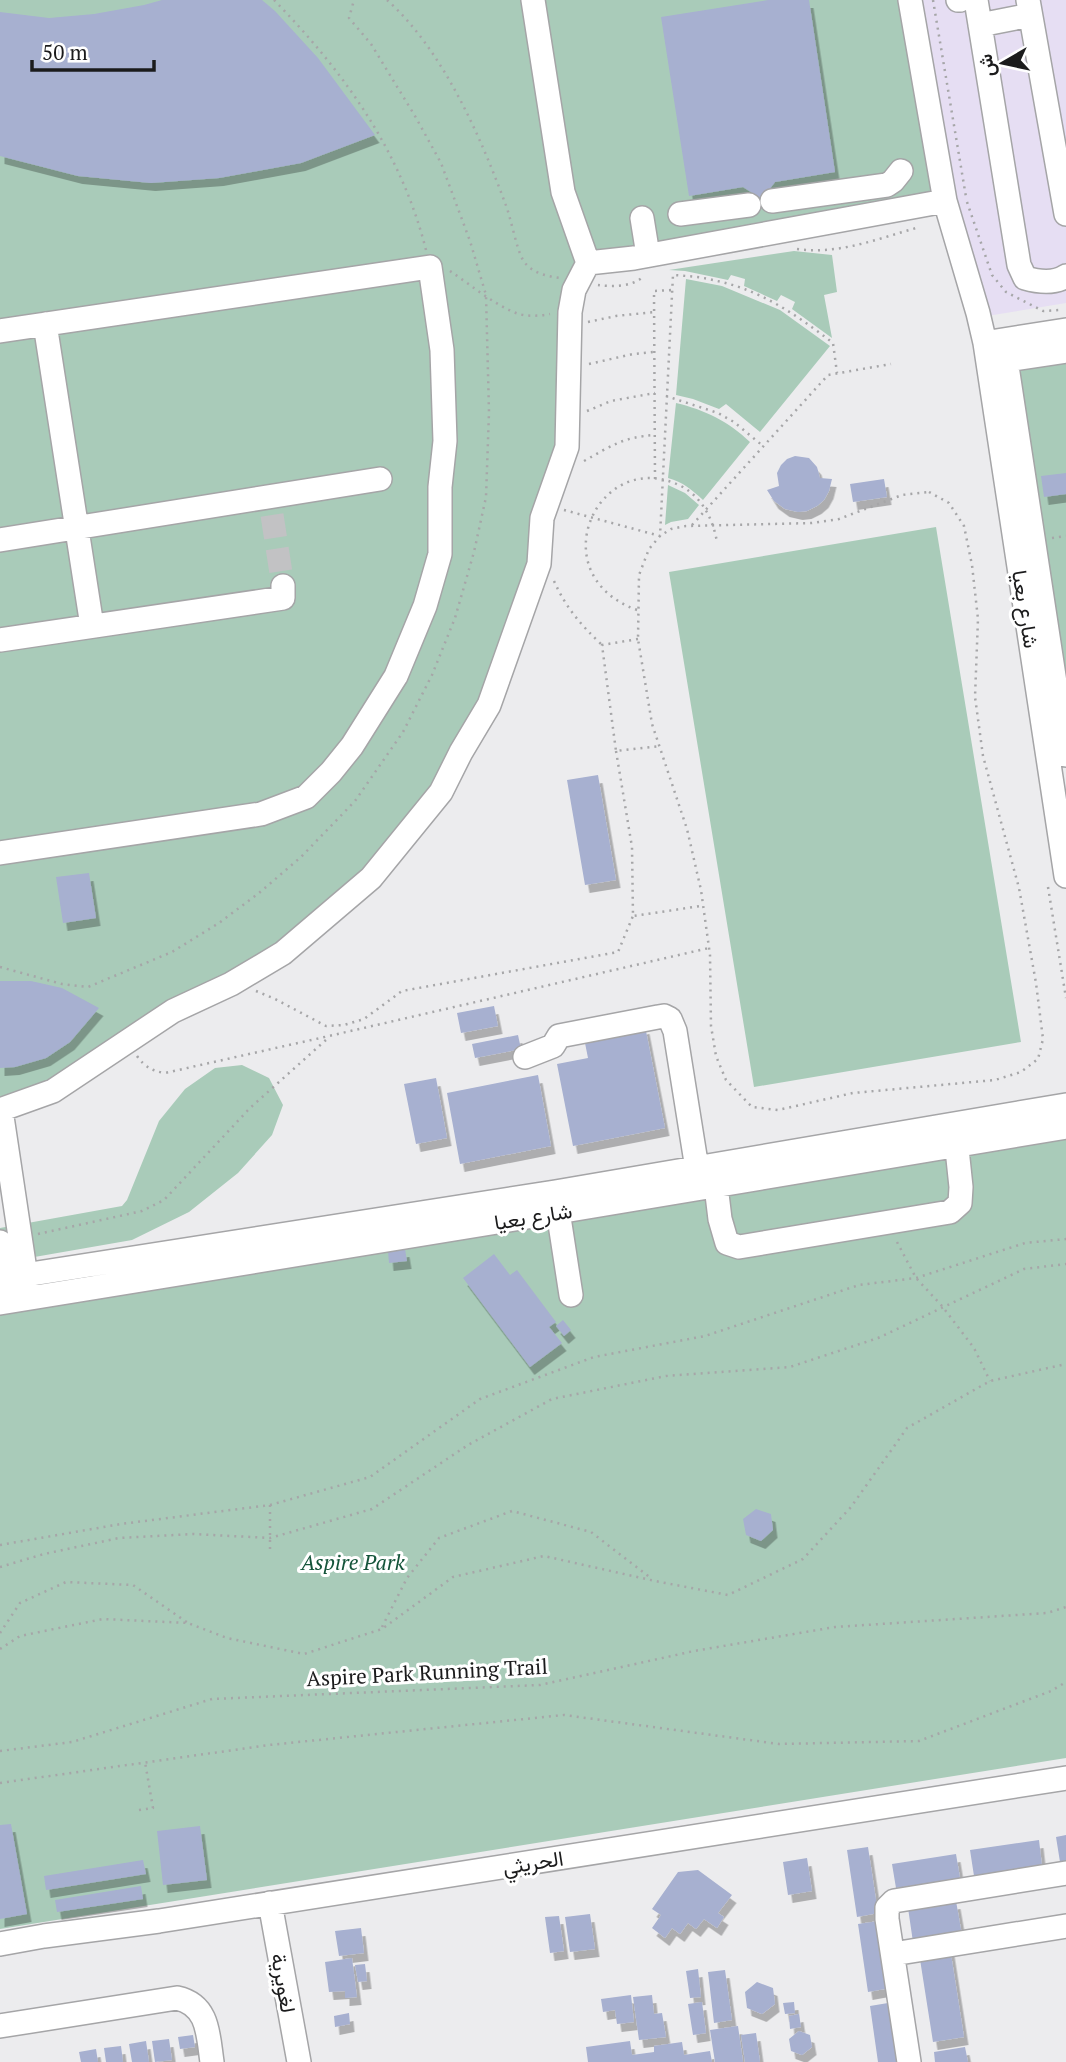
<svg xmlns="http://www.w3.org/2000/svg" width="1066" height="2062" font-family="'PT Serif',Vazirmatn,serif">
  <defs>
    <filter id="shadow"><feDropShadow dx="4.5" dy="8" stdDeviation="0" flood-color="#0004"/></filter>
  </defs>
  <rect width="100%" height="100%" fill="#ececee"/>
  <path fill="#e6def3" d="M911 0H1066V303L981 317Z"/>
  <path fill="#a9cbb9" d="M0 0H910L945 201 582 275 567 447 539 564 461 752 325 916 0 1110Z
    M794 251 832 255 837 292 824 295 832 338 792 309 795 302 781 295 777 301 744 286 745 279 731 275 728 280 685 271 669 270Z
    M686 279 722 286 780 310 830 346 760 432 726 404 719 409 693 399 676 395Z
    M1066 357V713L1013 365Z
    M676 403C705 410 728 421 750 442L703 500C692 490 683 482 668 478Z
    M668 485 685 493 699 505 688 519 671 522 665 525Z
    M936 527 1021 1042 754 1087 669 572Z
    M242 1065 269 1078 283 1105 272 1135 238 1173 189 1212 132 1240 0 1263V1228L122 1206 127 1200 159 1121 185 1089 215 1068Z
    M1066 1138V1758L0 1929V1307Z"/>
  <path fill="#a7b0d0" filter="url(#shadow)" d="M162 0H262L275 11 318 58 375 135 301 163 219 178 151 183 78 176 0 156V12L49 18 94 14 144 5Z
    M768 0H809L835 172 775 182 762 199 743 187 689 196 661 17Z
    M795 456 809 458 817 467 820 478 832 479 829 491 824 500 817 506 807 511 798 512 785 509 774 501 767 490 779 486 777 473 781 465 787 459Z
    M1066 473V494L1044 497 1041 476Z
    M884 479 887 497 853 502 850 484Z
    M598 775 616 880 585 885 567 780Z
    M89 873 96 918 63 923 56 877Z
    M0 981H31L62 988 99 1008 70 1042 46 1058 15 1067 0 1068Z
    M494 1006 498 1026 461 1033 457 1013Z
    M645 1026 665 1128 573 1146 557 1064 588 1058 584 1038Z
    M518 1035 521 1049 475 1058 472 1044Z
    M538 1075 551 1146 460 1164 447 1093Z
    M436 1078 447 1138 416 1144 404 1084Z
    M405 1249 407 1261 389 1263 388 1251Z
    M494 1254 510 1275 517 1270 556 1322 549 1327 562 1343 530 1367 463 1278Z
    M563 1320 571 1330 564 1336 556 1326Z
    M756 1509 771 1514 773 1530 761 1541 746 1535 743 1519Z
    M11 1824 27 1914 0 1919V1825Z
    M200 1826 207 1880 163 1885 157 1831Z
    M1066 1835V1861L1060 1862 1056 1837Z
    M1039 1840 1042 1866 974 1876 970 1850Z
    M868 1847 878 1913 857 1917 847 1850Z
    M956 1854 960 1878 896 1888 892 1864Z
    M807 1858 812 1891 788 1895 783 1862Z
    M143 1860 146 1874 46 1890 44 1876Z
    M698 1870 732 1895 718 1913 724 1917 717 1928 704 1919 696 1929 688 1923 680 1934 672 1928 665 1938 652 1928 661 1915 652 1909 678 1872Z
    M141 1886 143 1899 57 1912 55 1900Z
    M956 1901 962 1935 913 1942 908 1908Z
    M590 1914 595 1949 570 1952 565 1917Z
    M559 1916 564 1951 550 1953 545 1917Z
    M879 1921 890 1988 868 1992 858 1924Z
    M361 1928 364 1953 339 1956 335 1931Z
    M950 1948 964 2037 933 2042 919 1953Z
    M352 1958 357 1997 345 1998V1991L329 1992 325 1962Z
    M365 1964 367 1981 358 1982 355 1965Z
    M698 1969 701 1997 690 1998 686 1971Z
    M725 1970 732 2020 714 2023 708 1972Z
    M757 1982 773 1988 775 2004 762 2014 747 2008 745 1992Z
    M631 1995 634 2022 617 2024 615 2010 603 2012 601 1999Z
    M652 1995 654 2014 662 2013 666 2037 639 2040 633 1997Z
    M702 2002 706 2033 693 2035 688 2004Z
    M794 2002 795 2013 785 2014 783 2003Z
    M894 2002 903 2062H878L870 2006Z
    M349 2013 350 2024 335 2027 334 2016Z
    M799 2014 801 2027 790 2029 789 2016Z
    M738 2026 743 2062H715L710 2030Z
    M799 2031 810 2035 812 2047 802 2055 791 2051 789 2039Z
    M756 2033 760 2062H745L741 2035Z
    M193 2035 195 2047 180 2049 178 2037Z
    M169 2039 172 2060 155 2062 152 2041Z
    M146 2041 149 2062H132L129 2044Z
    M630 2041 632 2055 654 2052V2046L682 2042 684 2055 710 2051 712 2062H588L586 2047Z
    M121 2046 123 2062H106L104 2048Z
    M965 2047 968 2062H935L934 2052Z
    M96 2049 98 2062H81L79 2052Z"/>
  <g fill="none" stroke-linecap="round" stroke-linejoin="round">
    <path stroke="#c2c2c4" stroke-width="23" stroke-dasharray="23 11" stroke-linecap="butt" d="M272 515 283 586"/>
    <defs>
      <path id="minor" d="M533 0 563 192 588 263
        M910 0 945 201 978 313 985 343 1066 876
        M958 0H960
        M976 0 1019 265 1025 278C1039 282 1054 284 1066 276
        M1028 0 1066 214
        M980 25 1030 15
        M772 201 887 185 893 181 901 171
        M680 214 749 205
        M642 218 648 255
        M45 324 92 626
        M0 331 430 267 442 350 445 441 440 487V554L425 606 396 676 352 746 331 772 306 797 261 814 0 853
        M1003 340 1066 755
        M990 342 1066 330
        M993 362 1066 351
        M0 540 380 479
        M0 640 283 598V586
        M525 1057 553 1046 559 1036 658 1017 664 1016 670 1019 675 1031 699 1181
        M0 1110 53 1091 173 1011 231 984 283 953 371 878 441 792 461 752 489 705 539 564 542 518 567 447 570 312 574 290 588 263 634 258 945 201
        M1 1110 28 1290
        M716 1186 720 1219 727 1243 739 1247 950 1212 960 1203 961 1187 955 1130
        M556 1198 571 1295
        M0 1242 9 1291
        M0 1279 555 1192 1066 1105
        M0 1303 558 1212 1066 1127
        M270 1903 299 2062
        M0 1944 44 1936 159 1921 1066 1778
        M893 1954 1066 1926
        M0 2026 177 1998C209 2005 208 2035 212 2062
        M909 2062 887 1919V1908L894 1901 1066 1873"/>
    </defs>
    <use href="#minor" stroke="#a5a5a7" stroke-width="26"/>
    <path stroke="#a6a6a8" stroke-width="2.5" stroke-dasharray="2 5" stroke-linecap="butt" d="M274 0C344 72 401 151 426 250
      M387 0C442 49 480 135 505 203 511 217 516 248 523 260 531 273 546 276 560 278
      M933 0 966 197
      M967 202 992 275 1006 292 1043 311 1060 310
      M797 249C840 255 879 238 920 227
      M450 271C471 285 493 304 516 313 526 317 539 316 550 314
      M598 285C612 287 633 287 644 276
      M588 322 616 316 654 312
      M589 364 633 354 654 352
      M666 396 718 413 734 422 763 446
      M587 411 611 401 655 393
      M584 461C611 446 623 437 655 435
      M655 479 654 291 672 290
      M929 492 949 503 964 526 972 565 978 619 975 697 983 756 1019 888 1036 983 1043 1039 1038 1059 1021 1072 995 1080 853 1093 778 1110 752 1107 726 1080 716 1056 711 1026 710 955 701 890 687 829 652 724 638 639 639 575 649 549 660 536 671 529 686 526 812 523 839 519 902 495Z
      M564 510 660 536 673 275C688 276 703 277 717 281 761 290 798 316 833 343L837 373
      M692 525 828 375 891 364
      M1052 538 1066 536
      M554 581C566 608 581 625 602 645
      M637 610C538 574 599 445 681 486 702 497 713 519 717 542
      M638 639 602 645 616 751 660 746
      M616 751 632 847 633 916 701 906
      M1048 887 1066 998
      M0 967 62 984 88 987 172 952 219 923 259 893 301 857 355 801 403 732 432 675 455 618 474 552 486 497 489 412 486 295 470 241 441 163 415 116 371 44 349 18 354 0
      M256 991 275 999 326 1026 344 1025 364 1019 402 991 618 952 633 916
      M137 1056C145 1067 152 1071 165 1073L329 1036 709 948
      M38 1234 142 1211 164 1200 250 1108 327 1039
      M897 1242 916 1278 942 1306 974 1348 990 1381
      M270 1505V1554
      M0 1545 121 1524 270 1505 370 1477 480 1399 594 1357 705 1336 859 1285 916 1278 1025 1243 1066 1239
      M0 1567 44 1554 119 1538 193 1534 270 1538 372 1509 468 1445 552 1399 666 1376 790 1367 878 1338 1024 1269 1066 1264
      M382 1627 407 1578 439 1538 512 1511 591 1532 652 1579
      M0 1633 20 1603 66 1582 133 1585 188 1623
      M0 1649 20 1636 103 1619 188 1623 227 1638 304 1654 382 1629 453 1577 544 1556 655 1581 728 1595 803 1559 851 1507 907 1428 990 1381 1066 1364
      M0 1751 72 1742 212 1699 540 1685 694 1651 835 1627 1047 1613 1066 1607
      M0 1783 269 1745 564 1715 779 1744 919 1741 1051 1691 1066 1682
      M139 1810 153 1808 145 1762"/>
    <use href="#minor" stroke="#fff" stroke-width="23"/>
  </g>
  <g text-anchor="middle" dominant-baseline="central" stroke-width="6" stroke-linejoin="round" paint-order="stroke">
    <g font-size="21" fill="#1b1b1c" stroke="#fff">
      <text transform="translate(1026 609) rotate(81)">شارع بعيا</text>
      <text transform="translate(533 1216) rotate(-9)">شارع بعيا</text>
      <text transform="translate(427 1672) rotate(-3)">Aspire Park Running Trail</text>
      <text transform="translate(533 1862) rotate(-9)">الحريثي</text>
      <text transform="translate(284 1983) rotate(80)">لغويرية</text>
    </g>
    <g font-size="21" font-style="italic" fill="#14543a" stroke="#fff">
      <text x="353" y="1562">Aspire Park</text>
    </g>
  </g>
  <g transform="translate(1003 63) rotate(261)" stroke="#ffffff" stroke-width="5" paint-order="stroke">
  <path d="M0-5L12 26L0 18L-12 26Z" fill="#1b1b1c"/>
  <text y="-10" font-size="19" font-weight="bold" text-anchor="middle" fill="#1b1b1c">ش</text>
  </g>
  <path d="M32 60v10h122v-10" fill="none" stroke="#1b1b1c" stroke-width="3.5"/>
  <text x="42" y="60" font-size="21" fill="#1b1b1c" stroke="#ffffff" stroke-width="5" paint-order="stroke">50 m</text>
</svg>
